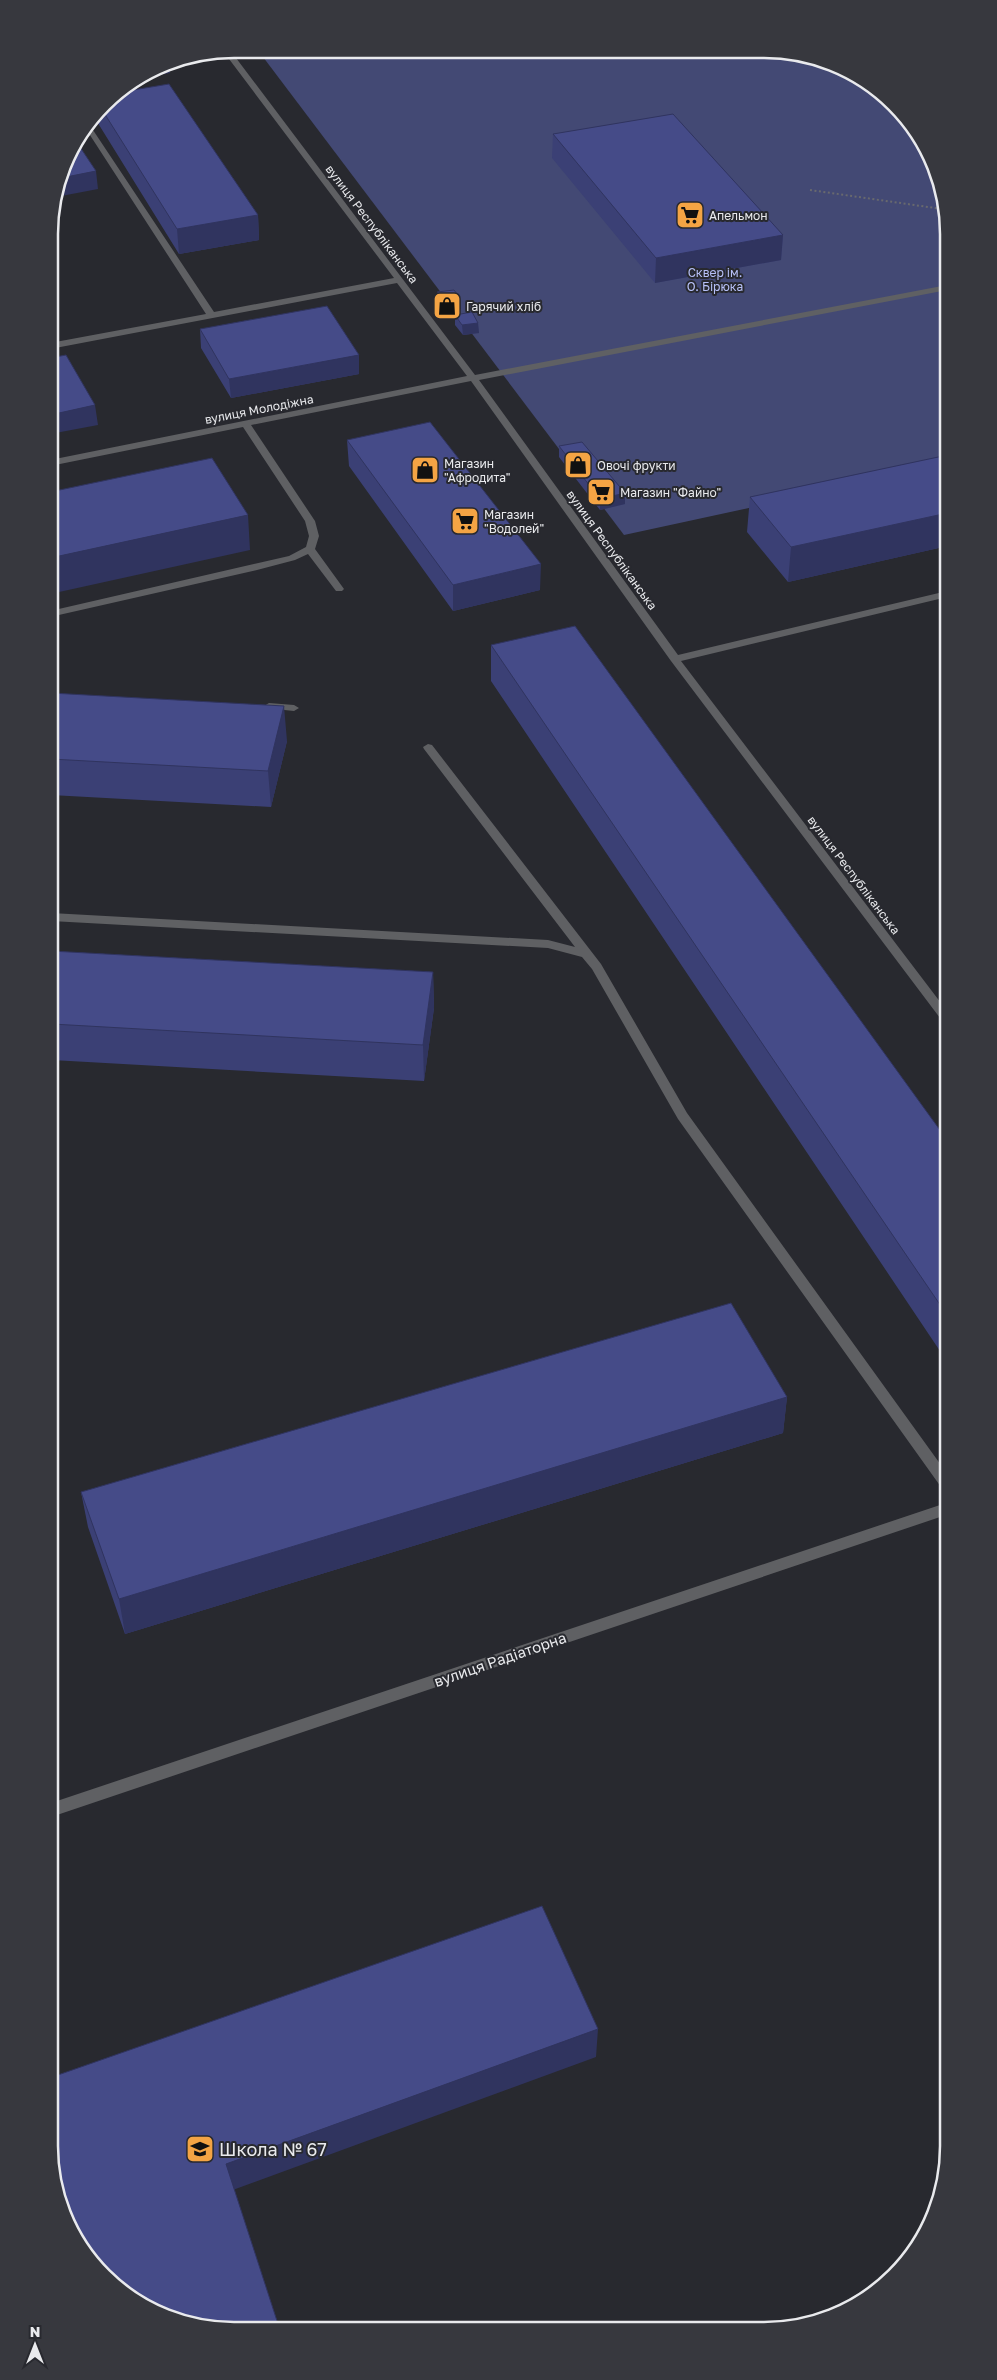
<svg xmlns="http://www.w3.org/2000/svg" width="997" height="2380" font-family="'Golos Text',sans-serif">
  <rect width="100%" height="100%" fill="#28292f"/>
  <path fill="#434974" d="M257 49 799 52 845 68 894 103 924 142 942 186 943 466 624 535Z"/>
  <g fill="none" stroke-linecap="round" stroke-linejoin="round">
    <path stroke="#68696e" stroke-width="2" stroke-dasharray="2 2.5" stroke-linecap="butt" d="M785 52 827 62
      M810 190 942 209"/>
    <path fill="#5f6063" fill-rule="evenodd" d="M230 50 475 375 942 286V291L479 380 678 655 943 592V598L681 661 944 1007V1019L940 1018 671 661 471 381 251 425 315 521 319 536 315 549 344 589 342 591H336L308 554 295 560 257 570 50 617V611L289 556 306 547 309 536 305 521 243 427 50 466V460L467 376 397 283 50 349V343L206 314 86 129 89 124 214 312 394 278 223 51Z
      M269 703 294 705 299 708 294 711 265 708 264 706Z
      M428 744 432 745 601 964 687 1113 946 1472V1488L941 1487 678 1119 592 969 582 957 548 948 51 921V913L548 940 575 947 424 749 423 747Z
      M946 1503V1515L54 1816V1802Z"/>
  </g>
  <path fill="#3b4075" d="M112 95 258 215 259 240 179 254 96 120V115Z
    M553 134 783 235 781 260 655 283 552 158Z
    M437 292 461 309 445 311 437 302Z
    M455 315 478 323 479 333 463 335 455 325Z
    M200 329 359 374 231 398 201 348Z
    M347 440 540 590 453 611 349 466Z
    M559 446 625 504 600 510 559 457Z
    M943 456V547L788 582 747 532 750 497Z
    M491 645 945 1137V1353L942 1354 491 681Z
    M51 693 287 741 271 807 51 795Z
    M51 951 433 972 434 1008 424 1081 52 1060Z
    M787 1397 783 1433 125 1634 88 1527 81 1492Z"/>
  <path fill="#30345f" d="M169 62 170 73 139 78 163 63Z
    M96 171 98 189 56 197 61 178Z
    M258 215 259 240 179 254 177 229Z
    M783 235 781 260 655 283 656 258Z
    M460 298 461 309 445 311V301Z
    M478 323 479 333 463 335 462 325Z
    M359 355V374L231 398 229 379Z
    M95 405 98 425 50 434V415Z
    M625 493V504L600 510V499Z
    M943 514V547L788 582 791 547Z
    M248 515 250 550 50 594V558Z
    M541 564 540 590 453 611V585Z
    M284 706 287 741 271 807 268 771Z
    M433 972 434 1008 424 1081 423 1045Z
    M945 1336V1353L942 1354Z
    M787 1397 783 1433 125 1634 119 1599Z
    M598 2029 596 2057 230 2191 226 2164Z
    M71 2220 76 2242 74 2239 67 2222Z"/>
  <path fill="#454b88" stroke="#30345f" d="M169 84 258 215 177 229 101 108 112 95 115 93Z
    M673 114 783 235 656 258 553 134Z
    M76 141 96 171 61 178 68 152Z
    M454 290 460 298 445 301 437 292Z
    M327 306 359 355 229 379 200 329Z
    M472 312 478 323 462 325 455 315Z
    M66 355 95 405 50 415V358Z
    M430 422 541 564 453 585 347 440Z
    M582 442 625 493 600 499 559 446Z
    M943 456V514L791 547 750 497Z
    M212 458 248 515 50 558V492Z
    M575 626 945 1137V1312L491 645Z
    M51 693 284 706 268 771 51 759Z
    M51 951 433 972 423 1045 52 1024Z
    M731 1303 787 1397 119 1599 81 1492Z
    M542 1906 598 2029 226 2164 279 2327 198 2328 152 2312 112 2285 77 2243 71 2220 67 2222 55 2194V2076Z"/>
  <defs>
    <symbol id="supermarket-square" viewBox="-11 -11 22 22"><rect x="-9" y="-9" width="18" height="18" rx="4" fill="#f4a444" stroke="#28292f"/><path d="M-6-5.5h2.5l.6 2H6L4.5 2H-2.5L-4.4-4H-6ZM-1.5 3.2a1.3 1.3 0 1 0 .1 0ZM3 3.2a1.3 1.3 0 1 0 .1 0Z" fill="#111"/></symbol>
    <symbol id="shop-square" viewBox="-11 -11 22 22"><rect x="-9" y="-9" width="18" height="18" rx="4" fill="#f4a444" stroke="#28292f"/><path d="M-5-2.5h2.3a2.7 3.5 0 0 1 5.4 0H5L5.5 6h-11ZM-1.5-2.5h3a1.5 2.3 0 0 0-3 0Z" fill="#111"/></symbol>
    <symbol id="school-square" viewBox="-11 -11 22 22"><rect x="-9" y="-9" width="18" height="18" rx="4" fill="#f4a444" stroke="#28292f"/><path d="M0-5L7-2L0 1L-7-2ZM-4 1L0 2.5L4 1V4Q0 6-4 4Z" fill="#111"/></symbol>
  </defs>
  <g fill-rule="evenodd">
    <use href="#supermarket-square" x="674" y="199" width="32" height="32"/>
    <use href="#shop-square" x="431" y="290" width="32" height="32"/>
    <use href="#shop-square" x="562" y="449" width="32" height="32"/>
    <use href="#shop-square" x="409" y="454" width="32" height="32"/>
    <use href="#supermarket-square" x="585" y="476" width="32" height="32"/>
    <use href="#supermarket-square" x="449" y="505" width="32" height="32"/>
    <use href="#school-square" x="184" y="2133" width="32" height="32"/>
  </g>
  <g text-anchor="middle" dominant-baseline="central" stroke-width="4" stroke-linejoin="round" paint-order="stroke">
    <g font-size="12" fill="#e9eaed" stroke="#28292f" text-anchor="start">
      <text x="709" y="215">Апельмон</text>
      <text x="466" y="306">Гарячий хліб</text>
      <text x="444" y="463">Магазин<tspan x="444" dy="14">"Афродита"</tspan></text>
      <text x="597" y="465">Овочі фрукти</text>
      <text x="620" y="492">Магазин "Файно"</text>
      <text x="484" y="514">Магазин<tspan x="484" dy="14">"Водолей"</tspan></text>
    </g>
    <g font-size="12" fill="#e9eaed" stroke="#28292f">
      <text transform="translate(372 224) rotate(53)">вулиця Республіканська</text>
      <text transform="translate(259 409) rotate(-11)">вулиця Молодіжна</text>
      <text transform="translate(612 550) rotate(54)">вулиця Республіканська</text>
      <text transform="translate(854 875) rotate(53)">вулиця Республіканська</text>
    </g>
    <g font-size="12" fill="#b7c0f7" stroke="#28292f">
      <text x="715" y="272">Сквер ім.<tspan x="715" dy="14">О. Бірюка</tspan></text>
    </g>
    <g font-size="15" fill="#e9eaed" stroke="#28292f">
      <text transform="translate(500 1659) rotate(-19)">вулиця Радіаторна</text>
    </g>
    <g font-size="18" fill="#e9eaed" stroke="#28292f" text-anchor="start">
      <text x="219" y="2149">Школа № 67</text>
    </g>
  </g>
  <path d="M0 0H997V2380H0ZM234 58H764A176 176 0 0 1 940 234V2146A176 176 0 0 1 764 2322H234A176 176 0 0 1 58 2146V234A176 176 0 0 1 234 58Z" fill="#37383e" fill-rule="evenodd"/>
  <path fill="none" stroke="#e9eaed" stroke-width="2.5" d="M234 58H764A176 176 0 0 1 940 234V2146A176 176 0 0 1 764 2322H234A176 176 0 0 1 58 2146V234A176 176 0 0 1 234 58Z"/>
  <g transform="translate(35 2345)" stroke="#28292f" stroke-width="4" paint-order="stroke">
  <path d="M0-4L9 19L0 12L-9 19Z" fill="#e9eaed"/>
  <text y="-8" font-size="14" font-weight="bold" text-anchor="middle" fill="#e9eaed">N</text>
  </g>
</svg>
